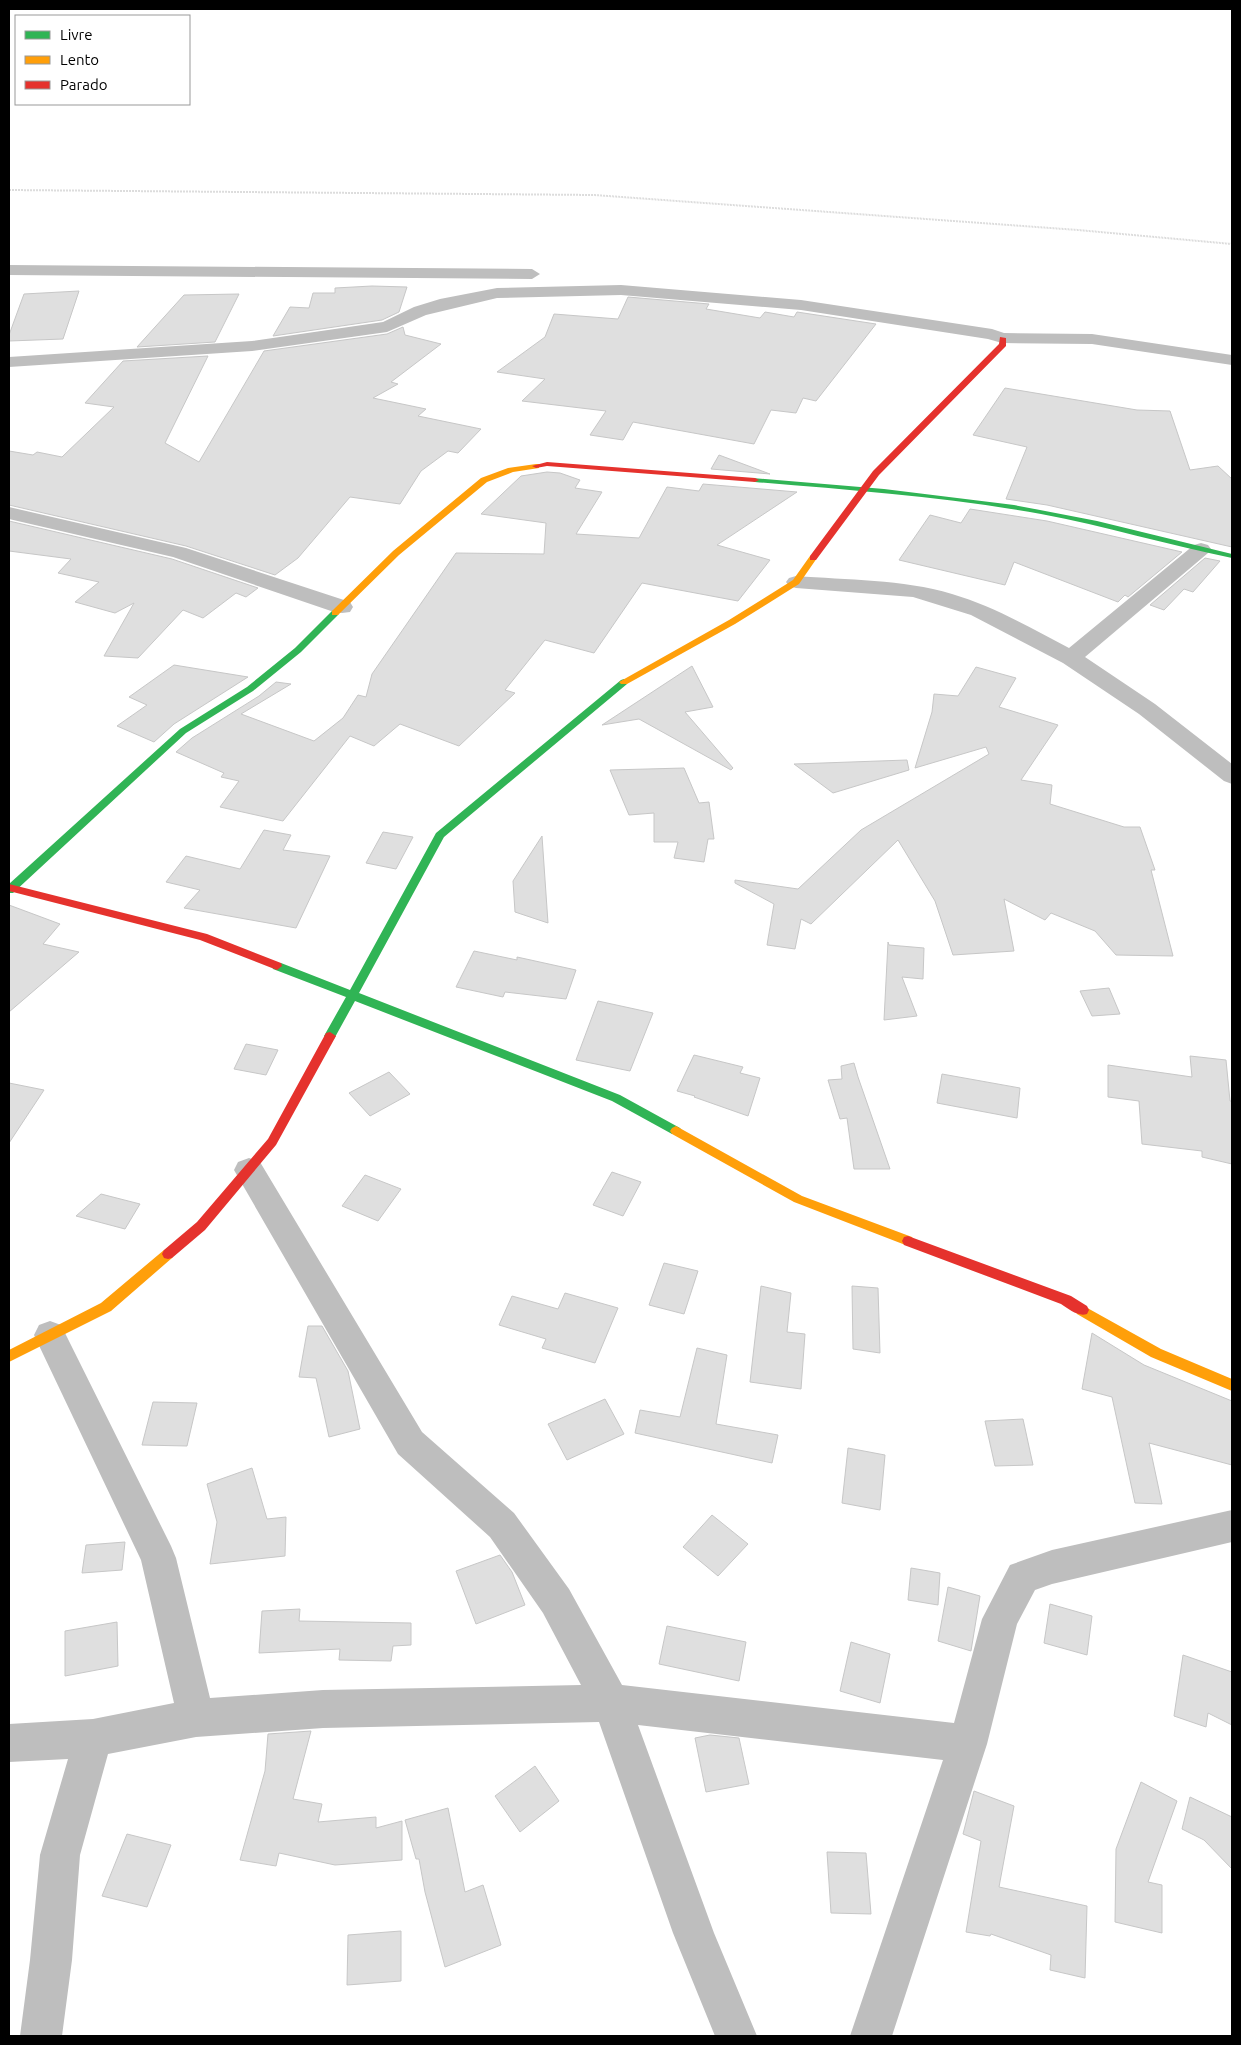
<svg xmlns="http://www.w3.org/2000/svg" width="1241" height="2045" font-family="Ubuntu,sans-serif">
  <rect width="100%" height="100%" fill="#fff"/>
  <path fill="#dfdfdf" stroke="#c7c7c7" d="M372 286 407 287 399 312 382 320 273 336 290 307 309 308 313 293H335V288Z
    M79 291 63 339 9 341V335L24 294Z
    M239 294 215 342 137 347 184 295Z
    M628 297 709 304 706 309 760 318 765 312 794 317 797 312 876 324 816 401 803 398 796 413 771 410 754 444 633 422 623 440 590 435 606 411 522 401 545 379 497 372 545 337 554 314 618 319Z
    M403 327 405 335 441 344 391 382 398 384 373 398 426 409 418 416 481 429 458 453 448 451 421 471 400 504 350 497 298 558 275 575 186 546 9 505V451L33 455 37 452 62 457 114 407 85 403 123 361 208 356 165 443 199 462 264 351 387 334Z
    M1005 388 1137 410 1170 411 1190 470 1218 466 1232 479V547L1047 505 1006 499 1027 447 973 435Z
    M719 455 770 474 711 469Z
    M547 472 560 473 580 480 575 488 602 492 576 534 639 538 667 487 699 491 703 484 797 492 717 545 770 560 738 601 642 583 594 653 545 640 505 690 515 693 459 746 400 724 374 746 350 736 283 821 220 807 239 781 221 777 224 773 176 752 192 738 259 696 276 682 291 684 241 714 314 741 343 718 358 695 366 697 372 674 456 553 544 554 546 523 481 514 521 476Z
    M970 509 1047 521 1182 552 1128 597 1125 595 1118 602 1014 562 1005 585 899 560 930 515 961 523Z
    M9 521 172 559 258 588 246 597 236 593 203 618 183 610 138 658 104 656 134 603 115 613 75 602 99 582 58 573 71 559 9 551Z
    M1205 558 1220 561 1193 592 1184 589 1164 610 1150 605Z
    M174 665 248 677 174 724 154 742 117 726 147 705 129 697Z
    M692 666 713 707 685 712 733 768 731 770 639 719 602 725Z
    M976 667 1016 678 999 707 1058 725 1021 780 1052 785 1050 804 1124 827H1140L1155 870H1151L1173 956 1116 955 1095 931 1051 913 1045 920 1004 899 1014 951 953 955 935 901 898 840 811 924 801 919 795 949 767 945 774 904 735 883V880L798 889 861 830 989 754 986 747 915 768 932 712 934 694 958 696Z
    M907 760 909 770 833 793 794 764Z
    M684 768 699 803 709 802 714 839H708L704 862 674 858 678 842H654V813L629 815 610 770Z
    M264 830 291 835 283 850 330 856 296 928 184 908 200 890 166 882 186 856 240 869Z
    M383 832 413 837 396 869 366 863Z
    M542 836 548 923 515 912 513 881Z
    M9 905 60 924 43 944 79 952 9 1012Z
    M888 942 889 945 924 948 923 979 902 977 917 1016 884 1020Z
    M474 951 517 960V957L576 970 566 999 505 992 503 997 456 987Z
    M1109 988 1120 1014 1092 1016 1080 991Z
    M598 1001 653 1013 630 1071 576 1060Z
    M246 1044 278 1050 266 1075 234 1069Z
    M694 1055 743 1067 740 1073 760 1078 748 1116 694 1097 695 1096 677 1091Z
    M1190 1056 1226 1060 1230 1101H1232V1164L1202 1157V1151L1142 1144 1139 1101 1108 1097V1065L1192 1077Z
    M854 1063 858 1077 890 1169H854L847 1118 840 1119 828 1080 842 1079 841 1066Z
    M389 1072 410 1094 370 1116 349 1093Z
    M942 1074 1020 1088 1017 1118 937 1103Z
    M9 1083 44 1090 9 1143Z
    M612 1172 641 1182 623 1216 593 1205Z
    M365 1175 401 1189 378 1221 342 1206Z
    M101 1194 140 1204 125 1229 76 1216Z
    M664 1263 698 1271 684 1314 649 1305Z
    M761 1286 791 1293 787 1332 805 1334 801 1389 750 1382Z
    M852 1286 878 1288 880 1353 853 1349Z
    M565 1293 618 1308 595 1363 542 1348 546 1339 499 1325 512 1296 558 1309Z
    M308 1326H322L348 1371 360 1429 329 1437 316 1378 299 1377Z
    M1092 1333 1144 1365 1232 1401V1465L1149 1443 1162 1504 1135 1503 1112 1397 1082 1389Z
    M697 1348 727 1355 716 1424 778 1435 772 1463 635 1433 640 1410 680 1417Z
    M605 1399 624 1434 567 1460 548 1424Z
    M153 1402 197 1403 187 1446 142 1445Z
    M1023 1419 1033 1465 995 1466 985 1421Z
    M848 1448 885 1455 880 1510 842 1503Z
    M252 1468 267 1519 286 1517 285 1556 210 1564 217 1522 207 1484Z
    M712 1515 748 1544 718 1576 683 1547Z
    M125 1542 122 1570 82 1573 86 1545Z
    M500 1555 512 1572 525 1605 476 1624 456 1571Z
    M911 1568 940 1573 938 1605 908 1600Z
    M948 1587 980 1596 971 1651 938 1641Z
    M1050 1604 1092 1616 1087 1655 1044 1643Z
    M300 1609 299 1621 411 1623V1645L393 1646 391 1661 339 1660 340 1649 259 1653 262 1611Z
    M117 1622 118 1666 65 1676V1631Z
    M667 1626 746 1642 739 1681 659 1664Z
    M851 1642 890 1654 880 1703 840 1691Z
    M1183 1655 1232 1672V1725L1208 1713 1206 1727 1174 1716Z
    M311 1731 293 1799 322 1804 318 1822 376 1817V1828L402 1821V1860L335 1865 279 1853 276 1866 240 1860 265 1771 268 1734Z
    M710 1735 739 1738 749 1784 706 1792 695 1738Z
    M535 1766 559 1801 520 1832 495 1796Z
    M1141 1782 1177 1801 1148 1882 1162 1885V1933L1115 1922 1116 1849Z
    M974 1791 1014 1806 999 1887 1087 1906 1085 1978 1050 1970 1051 1955 991 1934 990 1936 966 1932 981 1841 963 1834Z
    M1190 1797 1232 1817V1869L1204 1840 1182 1829Z
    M448 1808 465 1892 483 1885 501 1945 445 1967 425 1892 419 1859H416L405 1820Z
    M127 1834 171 1845 147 1907 102 1896Z
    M827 1852 866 1853 871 1914 831 1913Z
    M401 1931V1981L347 1985 348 1935Z"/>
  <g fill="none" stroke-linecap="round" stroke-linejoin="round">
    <path stroke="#b9b9b9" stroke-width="2" stroke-dasharray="0.5 1" stroke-linecap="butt" d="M9 190 594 195 1078 230 1232 244"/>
    <path fill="#bebebe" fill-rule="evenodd" d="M9 265 532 269 540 274 532 279 9 275Z
      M621 285 801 300 992 329 1004 333 1092 334 1232 355V365L1092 344 1002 343 988 339 801 310 621 295 497 298 426 315 387 332 252 351 9 367V357L252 341 383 322 414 307 440 299 497 288Z
      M9 507 186 548 350 602 353 607 350 612 342 613 334 612 173 557 9 519Z
      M1201 543 1208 545 1211 549 1208 553 1085 657 1155 704 1232 764V784L1224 781 1139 714 1063 663 971 615 913 597 796 588 789 586 786 582 789 578 796 576C847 580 902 579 952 594 993 606 1031 628 1069 648L1194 545Z
      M249 1158 260 1162 422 1432 514 1513 569 1589 622 1685 954 1723 982 1619 1010 1565 1052 1550 1232 1510V1542L1052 1584 1035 1590 1017 1624 987 1744 892 2036H850L943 1760 638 1725 714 1933 757 2036H715L673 1933 599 1722 323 1728 196 1737 108 1754 80 1855 72 1960 62 2036H20L30 1960 40 1855 68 1759 9 1762V1724L93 1719 174 1703 141 1560 34 1335 39 1325 50 1321 61 1325 171 1546 176 1558 210 1698 323 1690 581 1685 543 1613 490 1537 398 1454 234 1170 238 1162Z"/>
    <path fill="#30b455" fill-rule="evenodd" d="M752 478 884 489 1014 505 1097 521 1232 554V558C1168 545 1105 526 1041 514 946 497 850 490 755 482L751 480Z
      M335 610 339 613 338 615 301 652 253 691 186 733 13 893H9V884L180 729 247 687 295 648 332 611Z
      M624 679 627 680V684L444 837 359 993 620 1095 680 1128 682 1131 680 1134H672L612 1101 355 1001 334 1039H326L324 1036 346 997 273 969 272 966 273 963H281L350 990 436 833 621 680Z"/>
    <path fill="#ff9f0a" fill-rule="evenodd" d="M536 464H539V468L513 472 487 482 399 555 338 615H332V611L393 551 481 478 508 468Z
      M813 555 817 558 799 584 735 624 627 684H621L619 682 729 620 793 580 810 556Z
      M676 1126 802 1196 912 1237 914 1241 912 1245 908 1246 794 1202 672 1134 670 1131 672 1128Z
      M168 1249 172 1250 174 1254 172 1258 111 1311 9 1362V1350L101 1303 164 1250Z
      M1082 1305 1161 1349 1232 1379V1391L1151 1357 1077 1314 1075 1310 1077 1306Z"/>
    <path fill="#e5322d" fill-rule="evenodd" d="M1000 337 1006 338V346L879 475 816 560H810V556L873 471 999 344Z
      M547 462 755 478 759 480 755 482 547 466 536 468 532 466Z
      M9 884 207 934 281 963 282 966 277 970 200 940 9 891Z
      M330 1032 336 1036 276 1145 205 1230 172 1258 168 1259 164 1258 162 1254 164 1250 197 1222 268 1139 326 1033Z
      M908 1236 1071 1296 1087 1306 1089 1310 1087 1314C1078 1317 1069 1309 1061 1304L904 1245 902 1241 904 1237Z"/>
  </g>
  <rect width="1241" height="2045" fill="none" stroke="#000000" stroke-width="20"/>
  <rect x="15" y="15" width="175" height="90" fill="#ffffff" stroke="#999999"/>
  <rect x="25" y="31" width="25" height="8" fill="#30b455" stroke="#999999"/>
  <text x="60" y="40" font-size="15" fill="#000000">Livre</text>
  <rect x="25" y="56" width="25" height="8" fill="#ff9f0a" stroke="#999999"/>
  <text x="60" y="65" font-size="15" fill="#000000">Lento</text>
  <rect x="25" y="81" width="25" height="8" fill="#e5322d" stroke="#999999"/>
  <text x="60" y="90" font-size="15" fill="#000000">Parado</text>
</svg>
